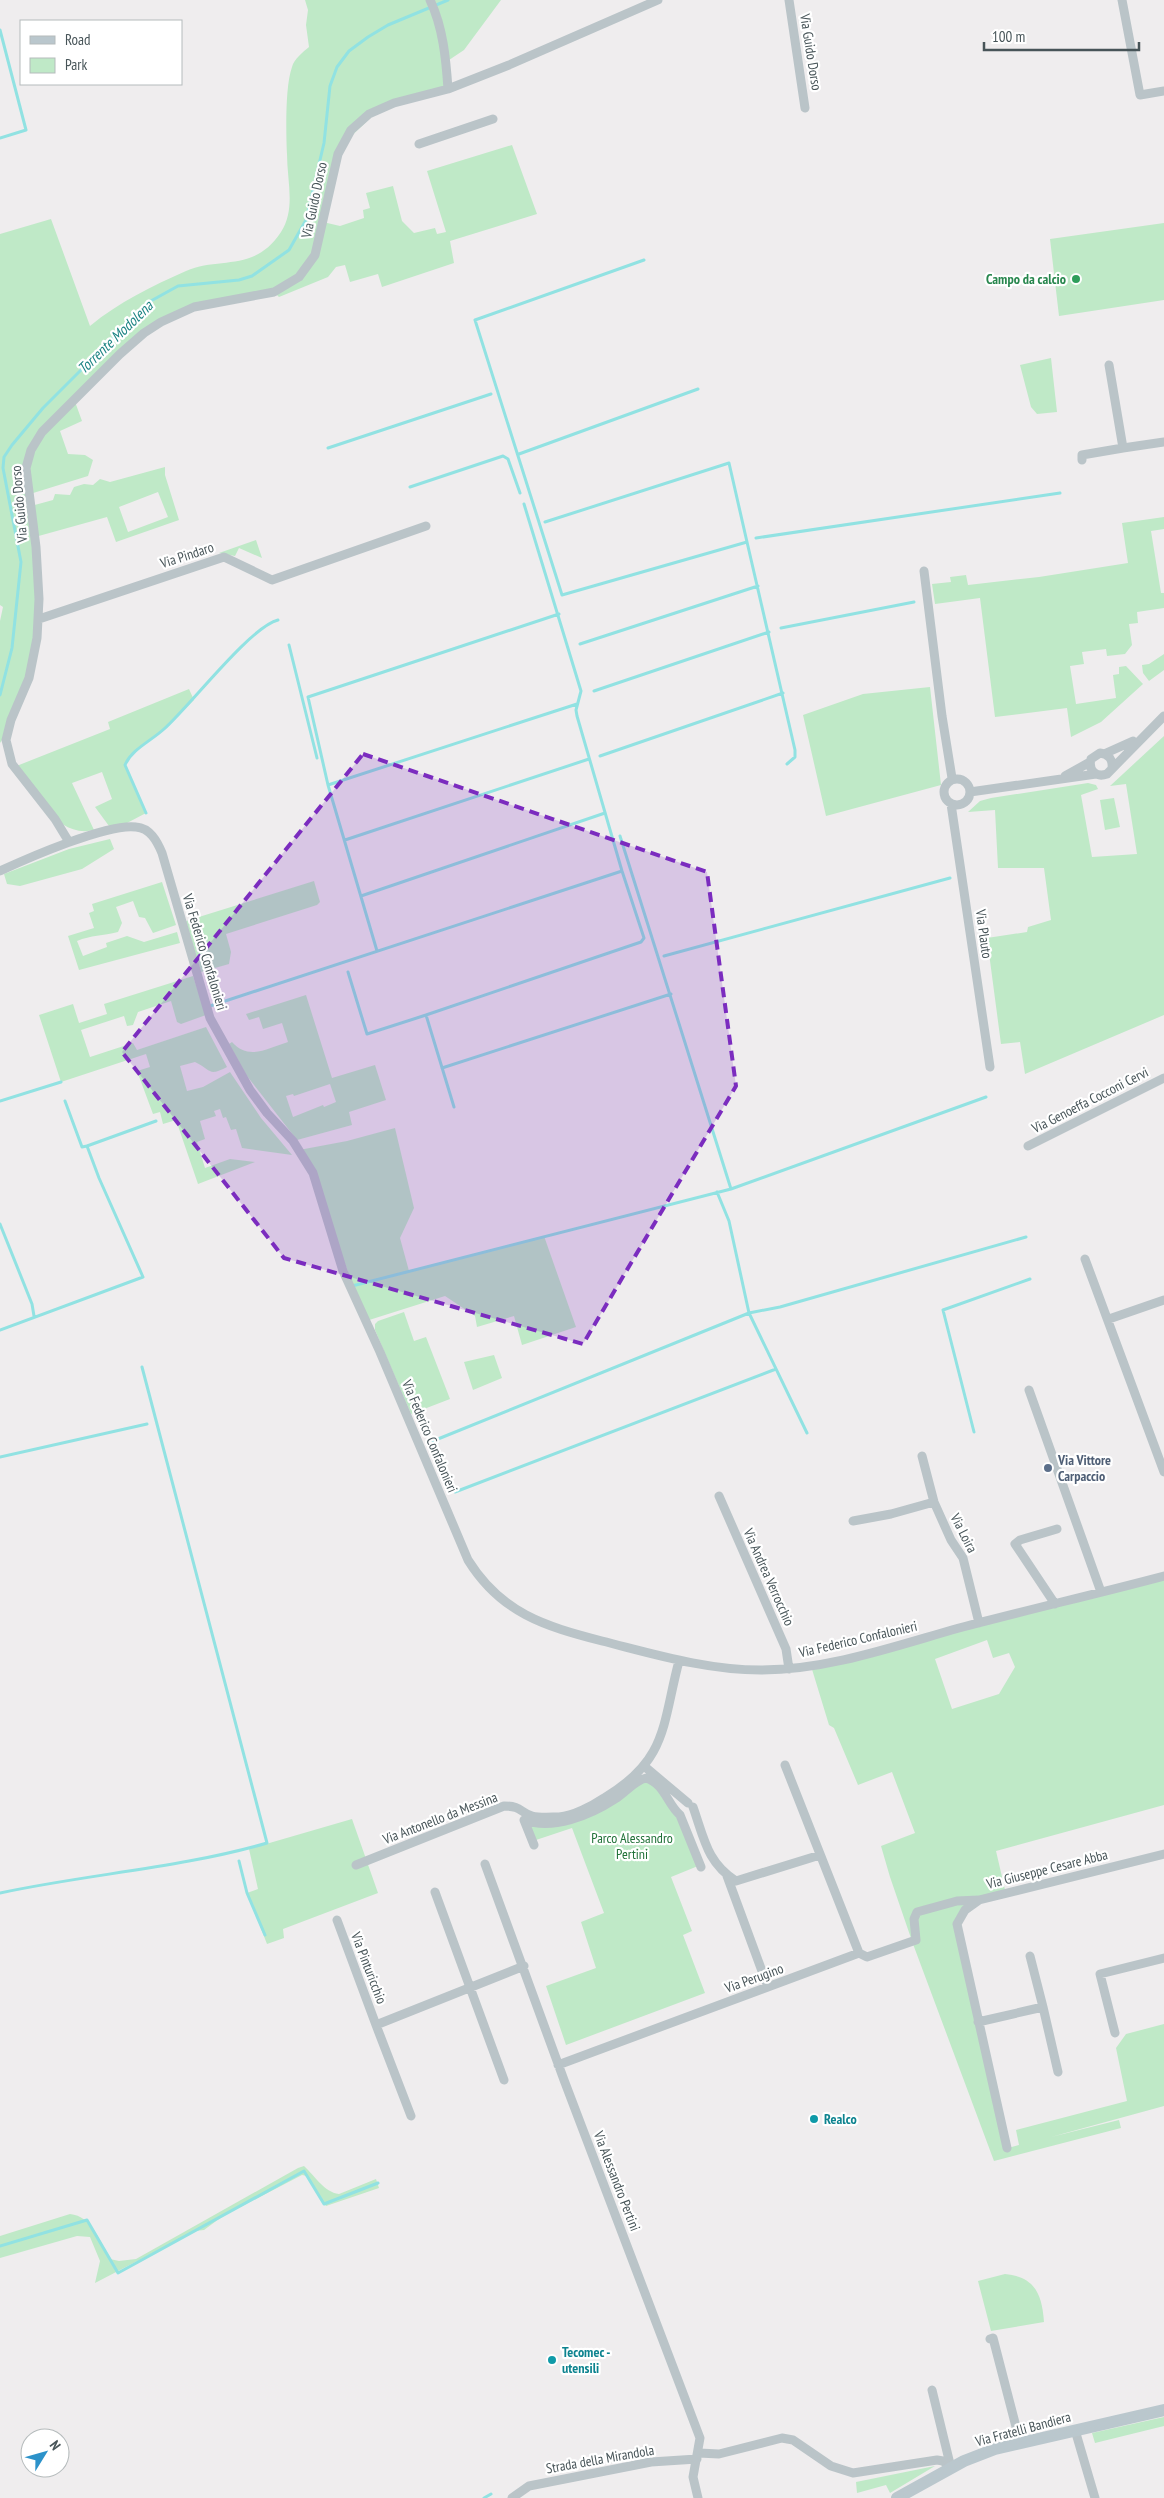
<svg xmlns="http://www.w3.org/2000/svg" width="1164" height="2498" font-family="'PT Sans Narrow',sans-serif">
  <rect width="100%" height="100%" fill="#efedee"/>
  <path fill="#bfe9c7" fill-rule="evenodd" d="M305 0H501L464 50 446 62 448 89 381 108 344 143 323 222 340 226 364 218 363 210 370 208 366 193 393 186 402 221 414 233 435 228 437 234 446 232 427 171 512 145 537 214 450 241 454 263 382 287 378 274 350 282 345 265 336 267 328 277 279 297 274 292 214 303 161 322 74 399 82 421 60 431 68 454 85 455 93 460 88 476 30 494 31 506 53 500 55 494 70 495 74 487 84 484 93 485 100 479 110 482 165 467V475L179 520 116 542 107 517 35 537 38 579 32 668 7 732 0 743V621L3 607 0 605V234L51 219 90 326C119 302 152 286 186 271 220 256 254 273 281 232 296 209 287 181 287 154 286 133 285 86 292 67 294 59 303 52 309 47L306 25 308 10ZM158 492 168 517 128 532 119 507Z
    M1164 223V300L1059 316 1050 239Z
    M1051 358 1057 412 1037 414 1031 407 1020 365Z
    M1164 517V529L1151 531 1161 593H1164V608L1137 612 1138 623 1129 624 1132 645 1125 654 1107 656 1106 649 1082 652 1084 664 1070 666 1076 704 1116 698 1113 675 1119 674V667L1126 666 1143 684 1101 722 1071 737 1067 708 995 717 980 598 935 604 932 584 951 582 950 577 966 575 968 585 1039 577 1128 563 1122 523Z
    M256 540 262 558 239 548 235 556 219 553Z
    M1164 654V670L1149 681 1143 673 1142 665 1149 664Z
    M930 687 941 785 826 816 803 715 863 694Z
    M189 689 194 700 164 729 129 757 125 765 146 813 127 823 109 826 95 807 112 799 102 772 72 783 94 830C57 839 33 792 14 767L110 729 108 722Z
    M1164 736V1015L1025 1074 1020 1042 1001 1044 987 938 1027 932 1028 927 1051 920 1044 868H998L995 810 968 812 980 801 991 798 1088 783 1096 785 1098 789 1081 795 1092 857 1137 854 1126 784 1110 786Z
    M1114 798 1120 827 1105 830 1100 800Z
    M110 839 114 849 82 869 20 886 7 884 4 874 69 849Z
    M314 881 320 902 317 905 226 934 231 952 229 964 201 972 186 921Z
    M162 882 176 925 153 933 145 918 139 917 133 901 116 907 122 923 118 932C103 936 91 935 77 941L83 956 107 947 106 943 127 936 144 942 177 932 180 943 79 970 68 936 94 928 89 913 94 911 92 904Z
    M193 976 206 1015 181 1024 177 1022 171 1001 138 1012 133 1025 127 1026 124 1016 81 1030 90 1057 133 1043 137 1050 206 1027 227 1067C208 1077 212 1070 195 1062L180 1066 187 1091 203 1087 230 1072 261 1118 292 1155 242 1148 236 1129 231 1130 226 1117 223 1118 220 1109 214 1111 216 1116 200 1121 205 1139 197 1142 205 1168 230 1159 255 1162 198 1184 176 1120 163 1124 160 1112 153 1114 137 1071 150 1067 146 1054 61 1082 39 1015 73 1004 79 1023 107 1014 104 1004Z
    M306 995 332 1078 375 1065 386 1100 349 1112 352 1125 297 1140 247 1076 229 1044 232 1042C249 1061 268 1048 288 1042L282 1023 263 1029 259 1017 249 1020 246 1014ZM330 1084 336 1102 324 1107 323 1105 293 1117 286 1096 293 1094 294 1096Z
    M395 1128 414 1208 400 1238 409 1271 544 1236 576 1327 522 1345 514 1316 477 1327 475 1316 445 1296 366 1321 323 1204 299 1150 347 1141Z
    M404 1312 414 1341 426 1337 450 1399 411 1414 375 1330V1324L378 1321Z
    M494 1355 502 1378 473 1390 464 1362Z
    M1164 1576V1805L996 1851 1006 1894 979 1900 957 1924 1008 2148 1019 2145 1016 2130 1127 2101 1116 2048 1126 2034 1164 2024V2106L1051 2137 1119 2120 1121 2128 994 2161 913 1944 890 1877 881 1846 915 1833 892 1772 858 1785 834 1728 829 1725 811 1666ZM987 1640 993 1658 1009 1653 1015 1667 999 1694 952 1709 935 1659Z
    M639 1780 652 1782 679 1817 698 1866 671 1877 692 1931 683 1935 705 1993 566 2045 546 1986 596 1968 581 1922 604 1913 572 1828 533 1841 524 1821 549 1825Z
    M352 1819 378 1893 283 1929 284 1938 267 1944 247 1893 258 1889 249 1849Z
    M304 2166C315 2176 324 2192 339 2194L376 2179 379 2188 326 2206 307 2176 302 2175 223 2216 204 2230 195 2231 95 2283 100 2261 90 2237 77 2236 0 2258V2236L70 2214C92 2216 100 2242 110 2259L119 2261 136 2259 298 2168Z
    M1005 2274C1035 2277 1042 2294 1044 2322L991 2331 978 2281Z
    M1164 2417V2426L1095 2443 1092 2433Z
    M935 2466 890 2493 886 2485 857 2493 856 2482Z"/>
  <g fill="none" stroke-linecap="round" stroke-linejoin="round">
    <path stroke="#91e2e2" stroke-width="3" d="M0 30 26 130 0 138
      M644 260 475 320 562 595 747 542 795 750V757L787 764
      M328 448 491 394
      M519 454 698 389
      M410 487 503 456 508 459 520 493
      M545 522 729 463 747 542
      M756 538 1060 493
      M781 628 914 602
      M580 644 758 586
      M289 645 317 758
      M594 691 769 632
      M0 695 12 648 21 562 3 468 4 457 12 445 43 408 149 302 178 286 239 280 252 276 289 250 306 220 324 143 330 86 337 67 349 51 368 37 388 25 448 0
      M600 756 783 693
      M328 785 577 704
      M146 813 125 765C132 749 151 741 164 729 190 706 250 627 278 620
      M620 836 731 1189
      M345 840 589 759
      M361 896 605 813
      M377 951 328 785 308 697 559 614
      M664 956 950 878
      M348 972 367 1034 426 1015
      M207 1007 622 871
      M442 1068 671 994
      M0 1101 61 1082
      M65 1101 82 1147 87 1146
      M454 1107 426 1015 641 942 644 938 622 871 577 716 576 710 581 691 524 504
      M717 1192 729 1221 749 1313 780 1307 1026 1237
      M0 1224 32 1304 34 1316
      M352 1286 731 1189 986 1097
      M0 1330 143 1277 99 1178 87 1146 156 1121
      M974 1432 943 1310 1030 1279
      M433 1441 749 1313 807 1433
      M0 1457 147 1424
      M455 1492 776 1369
      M239 1861 247 1893 265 1935
      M0 1893C88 1874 181 1868 267 1843L142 1367
      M0 2246 87 2220 118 2273 304 2171 324 2204 378 2183
      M484 2498 491 2494"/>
    <path stroke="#bac4c8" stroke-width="9" d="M430 0C443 27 446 59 448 89
      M789 0 805 108
      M1122 0 1140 95 1164 91
      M419 144 493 119
      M1109 365 1123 448 1164 442
      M1082 460V455L1123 448
      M924 571 942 716 952 778
      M39 619 224 557 272 580 426 526
      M1104 754 1133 741
      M1112 768C1113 760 1109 754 1100 753L1091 759C1088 770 1096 778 1107 774L1164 716
      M1065 776 1090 762
      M944 792a13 13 0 1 1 26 0a13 13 0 1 1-26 0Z
      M970 792 1096 774
      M951 804 990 1067
      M69 842 55 819 12 764 6 740 11 720 29 678 37 638 39 599 36 547 26 468 31 450 42 432 120 354 144 333 161 322 194 307 274 292 299 277 315 255 338 154 351 130 369 114 394 103 448 89 509 65 658 0
      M0 871C28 858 108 823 136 827 150 828 157 841 162 853L210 1018 250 1090 267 1113 293 1141 313 1173 343 1271 380 1352 468 1560C501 1613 544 1626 602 1641 654 1654 706 1670 761 1670 828 1670 895 1646 959 1628 1027 1610 1096 1594 1164 1576
      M1028 1146 1164 1078
      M1085 1259 1164 1472
      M1109 1319 1164 1300
      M1029 1390 1101 1592
      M922 1456 934 1502 951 1540 963 1558 979 1623
      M719 1496 786 1649 789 1669
      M853 1521 891 1514 934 1502
      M1055 1604 1015 1544 1020 1540 1057 1529
      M644 1766 688 1803
      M693 1807C704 1838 707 1863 736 1881L820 1855
      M534 1845 524 1820C553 1830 589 1816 615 1799 625 1793 634 1781 646 1778 665 1784 667 1804 680 1815L701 1867
      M485 1864 564 2080 700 2438 693 2477 698 2498
      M356 1865 504 1806C522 1806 519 1812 532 1816 539 1818 551 1817 559 1817 573 1816 592 1806 604 1798 668 1760 662 1725 679 1661
      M727 1876 766 1982
      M435 1892 504 2080
      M337 1920 376 2025 524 1966
      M859 1953 867 1957 916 1940 914 1919 917 1912 957 1901 979 1900
      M1043 2007 1058 2072
      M978 2022 1043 2007 1030 1956
      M376 2025 411 2116
      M1115 2033 1100 1974 1164 1958
      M558 2065 859 1953 785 1765
      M1007 2148 957 1924 965 1910 979 1900 1164 1854
      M990 2339 993 2338 1020 2442
      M932 2390 951 2468
      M1075 2430 1095 2498
      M699 2453 719 2454 782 2438 793 2440 831 2466 853 2473 937 2460 943 2461 951 2468
      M512 2498 529 2486 651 2462 697 2459"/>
    <path stroke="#bac7cd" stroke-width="12" d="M897 2498 964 2461 995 2449 1164 2410"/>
  </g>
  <path fill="#7b2cbf" fill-opacity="0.2" stroke="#7b2cbf" stroke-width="4" stroke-dasharray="10 6" stroke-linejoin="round" d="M363 754 707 872 736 1086 583 1344 284 1258 122 1052Z"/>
  <circle fill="#2e9e5b" stroke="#fff" stroke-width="2" cx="1076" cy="279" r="5"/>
  <circle fill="#5c6f8a" stroke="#fff" stroke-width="2" cx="1048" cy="1468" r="5"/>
  <g fill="#0f9aa8" stroke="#fff" stroke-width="2">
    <circle cx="814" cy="2119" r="5"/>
    <circle cx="552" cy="2360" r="5"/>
  </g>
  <g text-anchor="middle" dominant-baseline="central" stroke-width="4.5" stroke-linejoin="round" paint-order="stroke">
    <g font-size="14" fill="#475458" stroke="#fff">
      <text transform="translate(811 52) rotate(81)">Via Guido Dorso</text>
      <text transform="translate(314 200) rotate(-78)">Via Guido Dorso</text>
      <text transform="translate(19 504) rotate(-95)">Via Guido Dorso</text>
      <text transform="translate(187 555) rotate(-18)">Via Pindaro</text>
      <text transform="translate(984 934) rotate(82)">Via Plauto</text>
      <text transform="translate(205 952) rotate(73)">Via Federico Confalonieri</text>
      <text transform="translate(1090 1100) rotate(-27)">Via Genoeffa Cocconi Cervi</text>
      <text transform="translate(430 1436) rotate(67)">Via Federico Confalonieri</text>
      <text transform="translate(964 1533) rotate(63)">Via Loira</text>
      <text transform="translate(769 1577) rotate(66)">Via Andrea Verrocchio</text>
      <text transform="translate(858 1639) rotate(-13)">Via Federico Confalonieri</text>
      <text transform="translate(440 1818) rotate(-21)">Via Antonello da Messina</text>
      <text transform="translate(1047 1869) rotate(-14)">Via Giuseppe Cesare Abba</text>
      <text transform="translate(369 1968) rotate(69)">Via Pinturicchio</text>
      <text transform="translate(754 1978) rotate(-20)">Via Perugino</text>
      <text transform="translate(617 2181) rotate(69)">Via Alessandro Pertini</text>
      <text transform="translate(1023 2429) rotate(-15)">Via Fratelli Bandiera</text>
      <text transform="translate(600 2459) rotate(-10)">Strada della Mirandola</text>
    </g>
    <g font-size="14" font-weight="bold" fill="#27864d" stroke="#fff" text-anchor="end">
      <text x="1066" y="279">Campo da calcio</text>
    </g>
    <g font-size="14" font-weight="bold" fill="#4e5e75" stroke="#fff" text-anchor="start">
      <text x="1058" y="1460">Via Vittore<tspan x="1058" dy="16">Carpaccio</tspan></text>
    </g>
    <g font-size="14" fill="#207138" stroke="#fff">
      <text x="632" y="1838">Parco Alessandro<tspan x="632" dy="16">Pertini</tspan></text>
    </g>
    <g font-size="14" font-weight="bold" fill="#0d838f" stroke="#fff" text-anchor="start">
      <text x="824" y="2119">Realco</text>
      <text x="562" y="2352">Tecomec -<tspan x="562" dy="16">utensili</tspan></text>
    </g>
    <g font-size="15" font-style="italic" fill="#1a8383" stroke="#fff">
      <text transform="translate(115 337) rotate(-44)">Torrente Modolena</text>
    </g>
  </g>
  <rect x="20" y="20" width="162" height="65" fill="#ffffff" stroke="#b5bbbc"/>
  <rect x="30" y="36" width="25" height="8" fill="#bac7cd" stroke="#b5bbbc"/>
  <text x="65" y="45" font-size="15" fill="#475458">Road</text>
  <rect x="30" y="58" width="25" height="15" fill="#bfe9c7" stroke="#b5bbbc"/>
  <text x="65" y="70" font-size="15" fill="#475458">Park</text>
  <g transform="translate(45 2453) rotate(53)"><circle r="24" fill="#ffffff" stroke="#b5bbbc"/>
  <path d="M0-4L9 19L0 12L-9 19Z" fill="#2c92ca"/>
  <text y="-8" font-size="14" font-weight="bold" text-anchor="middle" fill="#475458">N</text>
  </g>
  <path d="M984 42v8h155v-8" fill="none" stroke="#475458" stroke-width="2.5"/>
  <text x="992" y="42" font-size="15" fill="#475458" stroke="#ffffff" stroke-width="4" paint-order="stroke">100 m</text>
</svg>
